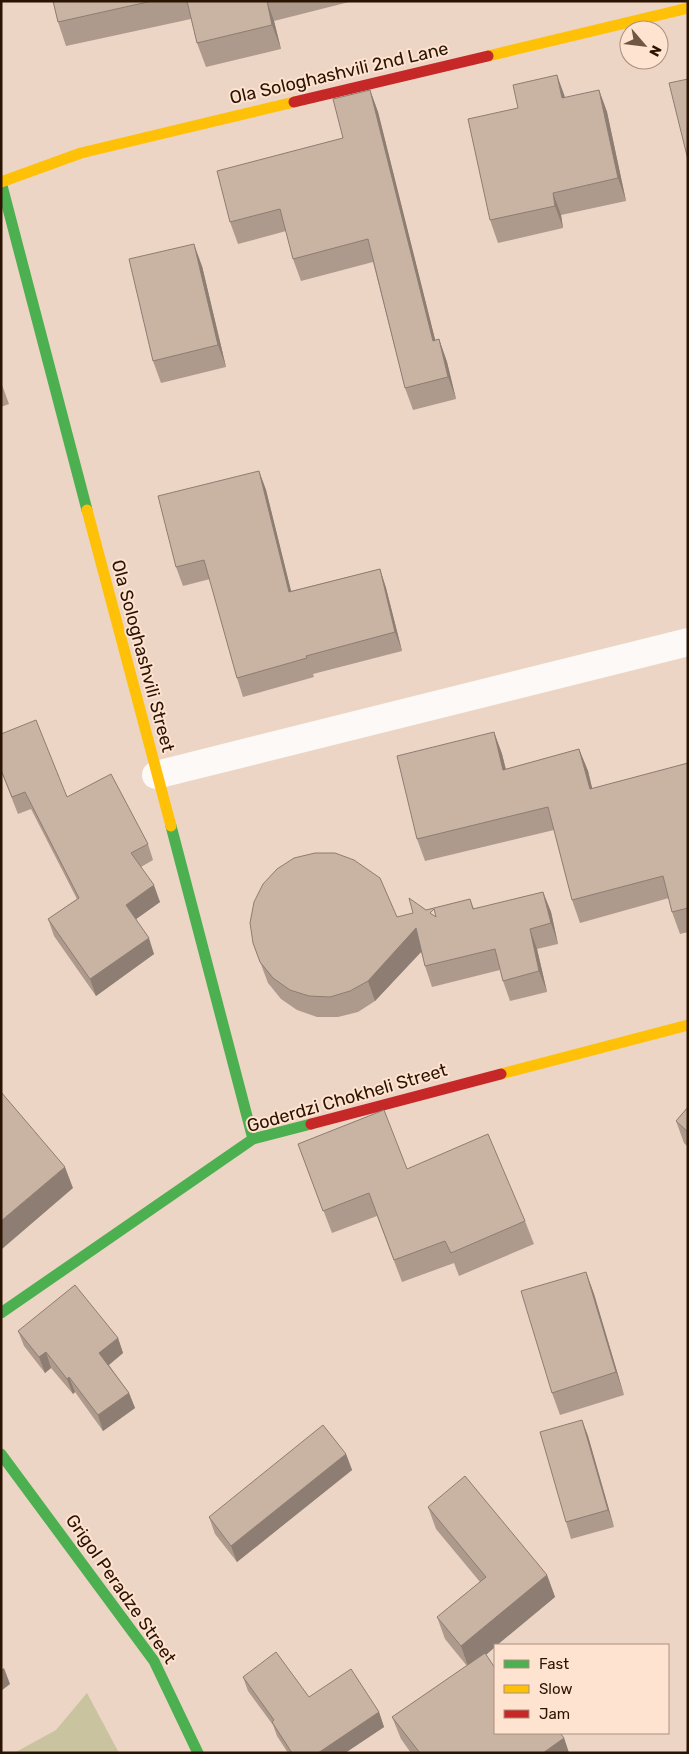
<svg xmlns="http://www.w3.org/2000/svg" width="689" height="1754" font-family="Rubik,sans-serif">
  <rect width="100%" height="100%" fill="#ecd5c5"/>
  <path fill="#c9c49f" d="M87 1693 119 1753H14L56 1730Z"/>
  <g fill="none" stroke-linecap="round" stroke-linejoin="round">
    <path stroke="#fcf9f6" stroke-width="28" d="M156 775 688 642"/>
    <path stroke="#4caf50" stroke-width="11" d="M1 182 87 510
      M171 826 253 1139
      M1 1313 253 1139 311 1124
      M1 1454 154 1661 198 1753"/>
    <path stroke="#ffc107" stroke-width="11" d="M488 56 688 8
      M1 182 81 153 294 102
      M87 510 171 826
      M501 1074 688 1025"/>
    <path stroke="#c62828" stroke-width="11" d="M294 102 488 56
      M311 1124 501 1074"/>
  </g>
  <path fill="#ad9a8c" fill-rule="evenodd" d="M53 1H353L274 21 281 49 206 67 197 43 191 19 66 46 58 22Z
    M370 90 378 112 435 340 439 339 447 362 456 399 413 410 405 388 373 262 301 281 293 259 286 231 238 244 230 222 343 138Z
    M599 90 607 112 626 201 561 215 563 228 498 243 490 220Z
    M202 266 226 367 161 383 153 361Z
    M1 382 9 404 1 407Z
    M259 471 266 490 291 591 380 569 386 588 402 651 313 674 314 677 243 697 237 678 210 579 183 586 176 567Z
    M494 732 502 754 506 769 579 749 588 771 592 789 688 763V932L680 934 672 912 669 898 580 923 572 900 554 830 425 861 417 839Z
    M1 734 67 797 148 844 153 860 141 867 160 902 136 919 154 954 96 996 54 936 48 919 77 899 31 809 18 814 1 771Z
    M543 892 551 912 558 944 537 949 547 992 510 1001 503 981 500 970 432 987 425 966 421 951 375 1001 358 1012 338 1017H317L297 1010 281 999 268 983 253 943 397 917 470 899 474 909ZM434 909 436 917 430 913Z
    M688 1107V1147L684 1143 676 1121Z
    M298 1144 407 1169 525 1221 534 1244 459 1276 454 1263 402 1282 377 1216 332 1233Z
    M586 1272 594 1294 624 1395 560 1415 552 1393Z
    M18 1331 118 1338 123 1353 109 1365 129 1393 135 1408 103 1431 75 1392 73 1394 51 1368 45 1373 24 1346Z
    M582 1420 588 1436 614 1527 571 1539 566 1522Z
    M346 1454 352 1470 237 1562 215 1534 209 1517Z
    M428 1507 547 1575 555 1597 497 1645H495V1647L486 1655 495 1733 564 1738 569 1753H411L401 1739 392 1717 467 1666 445 1639 437 1617 480 1582 436 1529Z
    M243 1677 309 1697 379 1712 384 1727 345 1753H288L277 1736 273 1725 248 1691Z"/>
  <path fill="#8d7d72" d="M267 1 274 21 281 49 272 25Z
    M557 75 565 97 570 120 562 98Z
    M370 90 378 112 441 363 433 341Z
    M599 90 607 112 626 201 618 178Z
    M553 193 561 215 563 228 555 206Z
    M194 244 202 266 226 367 218 345Z
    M439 339 447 362 456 399 448 377Z
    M259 471 266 490 296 611 289 592Z
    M380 569 386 588 402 651 395 632Z
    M494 732 502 754 511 792 503 770Z
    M579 749 588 771 598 812 590 789Z
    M154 885 160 902 132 922 126 905Z
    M543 892 551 912 558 944 551 923Z
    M416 928 424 949 375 1001 368 981Z
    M530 929 537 949 547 992 539 971Z
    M149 938 154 954 96 996 90 979Z
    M65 1167 73 1188 2 1249 1 1246V1221Z
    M586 1272 594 1294 624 1395 616 1372Z
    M118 1338 123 1353 105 1368 99 1353Z
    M46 1352 51 1368 45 1373 39 1357Z
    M69 1377 75 1392 73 1394 67 1379Z
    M129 1393 135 1408 103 1431 98 1415Z
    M582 1420 588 1436 614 1527 608 1510Z
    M346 1454 352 1470 237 1562 231 1546Z
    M547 1575 555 1597 497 1645H495V1647L469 1669 461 1646Z
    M4 1668 10 1684 1 1691V1670Z
    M379 1712 384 1727 345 1753H318Z
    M564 1738 569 1753H543Z"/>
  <path fill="#c9b3a3" stroke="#8d7d72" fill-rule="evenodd" d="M53 1H152L58 22Z
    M187 1H267L272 25 197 43Z
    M557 75 562 98 599 90 618 178 553 193 555 206 490 220 468 119 518 108 513 85Z
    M688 79V160L669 83Z
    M370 90 433 341 439 339 448 377 405 388 368 239 293 259 280 209 230 222 217 171 343 138 333 99Z
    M194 244 218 345 153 361 129 259Z
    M259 471 289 592 380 569 395 632 306 656 307 658 237 678 204 560 176 567 158 496Z
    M36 720 67 797 111 774 148 844 131 853 154 885 126 905 149 938 90 979 48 919 79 898 25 792 12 797 1 770V734Z
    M494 732 503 770 579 749 590 789 688 763V908L672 912 663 876 572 900 548 807 417 839 397 756Z
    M315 853H335L354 860 380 878 397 917 413 913 409 898 426 910 470 899 473 909 543 892 551 923 530 929 539 971 503 981 495 949 425 966 416 928 368 981 350 991 330 997 309 996 290 990 273 978 260 962 253 943 250 923 254 902 263 884 277 869 294 858ZM434 909 436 917 430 913Z
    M1 1092 65 1167 1 1221Z
    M688 1107V1132L676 1121Z
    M384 1110 407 1169 488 1134 525 1221 451 1253 445 1241 394 1260 369 1193 323 1211 298 1144Z
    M586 1272 616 1372 552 1393 521 1291Z
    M75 1285 118 1338 99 1353 129 1393 98 1415 69 1377 67 1379 46 1352 39 1357 18 1331Z
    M582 1420 608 1510 566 1522 540 1432Z
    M323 1425 346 1454 231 1546 209 1517Z
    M465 1476 547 1575 461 1646 437 1617 486 1577 428 1507Z
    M276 1652 309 1697 351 1669 379 1712 318 1753H292L272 1722 274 1720 243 1677Z
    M485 1653 495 1668V1733H560L564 1738 543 1753H420L392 1717Z"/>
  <g text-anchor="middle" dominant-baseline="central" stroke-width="4" stroke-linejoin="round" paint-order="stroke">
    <g font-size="18" fill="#2b1302" stroke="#fee3d0">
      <text transform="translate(339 73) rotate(-13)">Ola Sologhashvili 2nd Lane</text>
      <text transform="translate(143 656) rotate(75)">Ola Sologhashvili Street</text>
      <text transform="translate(347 1098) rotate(-16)">Goderdzi Chokheli Street</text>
      <text transform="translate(121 1589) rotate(55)">Grigol Peradze Street</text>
    </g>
  </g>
  <rect width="689" height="1754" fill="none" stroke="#2b1302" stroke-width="5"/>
  <rect x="494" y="1644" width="175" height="90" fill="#fee3d0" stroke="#aa907e"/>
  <rect x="504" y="1660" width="25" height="8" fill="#4caf50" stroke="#aa907e"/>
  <text x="539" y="1669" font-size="15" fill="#2b1302">Fast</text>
  <rect x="504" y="1685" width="25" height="8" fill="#ffc107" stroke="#aa907e"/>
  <text x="539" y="1694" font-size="15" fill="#2b1302">Slow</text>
  <rect x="504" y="1710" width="25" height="8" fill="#c62828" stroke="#aa907e"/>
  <text x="539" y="1719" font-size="15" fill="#2b1302">Jam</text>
  <g transform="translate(644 45) rotate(118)"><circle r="24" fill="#fee3d0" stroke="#aa907e"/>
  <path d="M0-4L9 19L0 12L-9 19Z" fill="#6f5746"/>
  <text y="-8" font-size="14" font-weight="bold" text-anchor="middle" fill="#2b1302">N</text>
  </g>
</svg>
